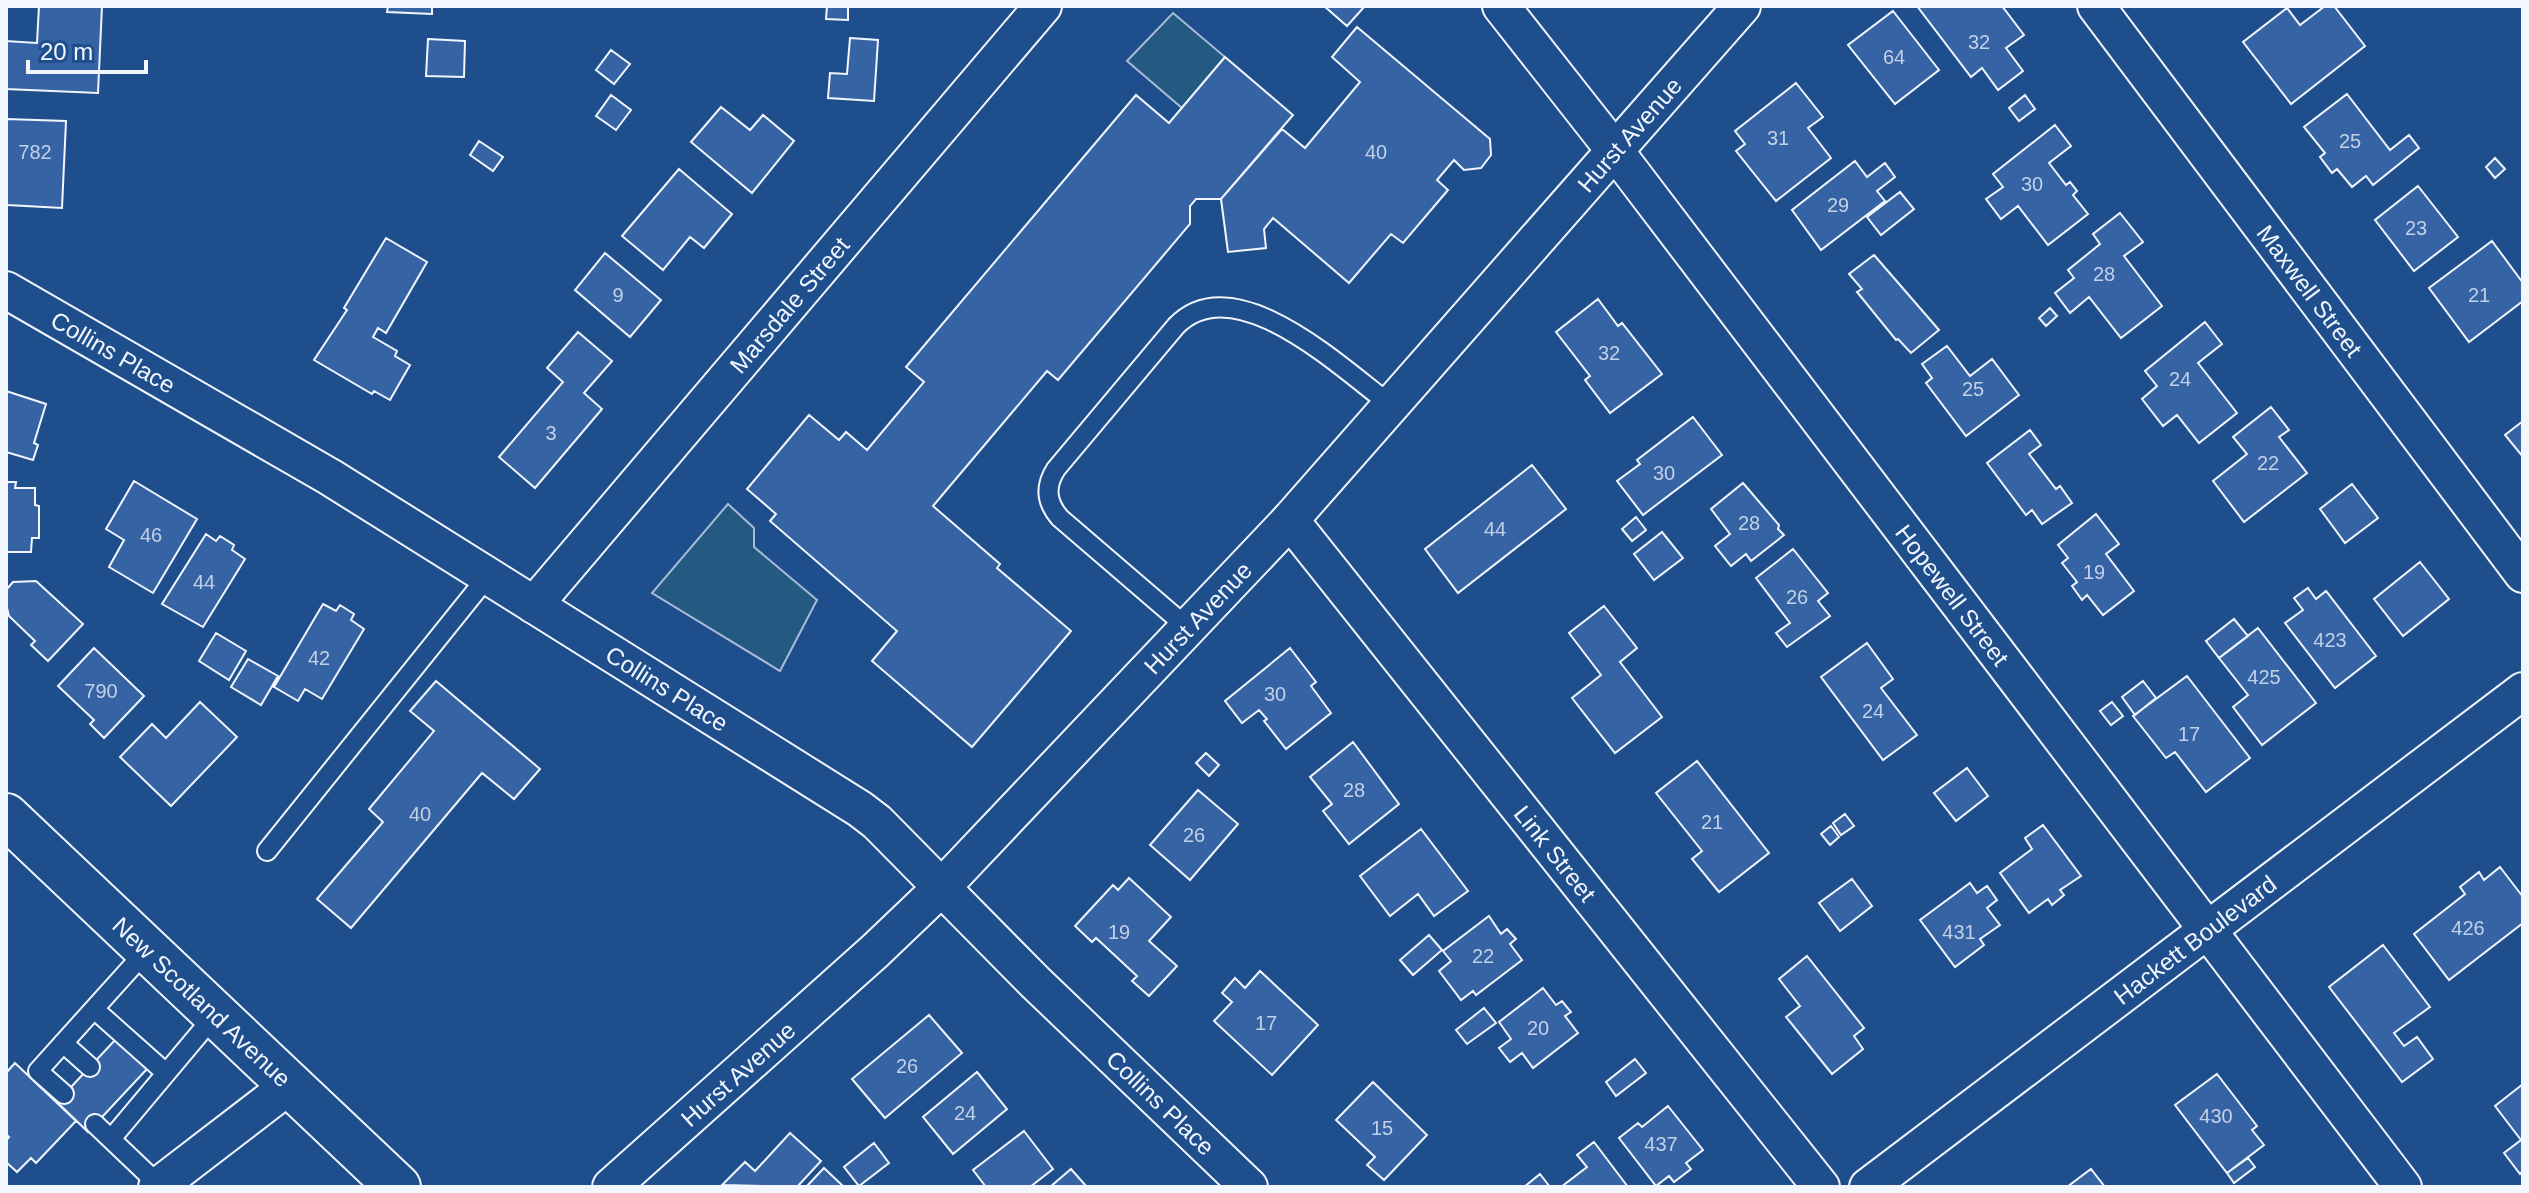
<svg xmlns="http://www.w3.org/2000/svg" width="2529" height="1193" font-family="Helvetica,sans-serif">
  <rect width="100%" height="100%" fill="#1f4e8c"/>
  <path fill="#245a82" stroke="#a8bbd7" stroke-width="2" d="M1173 13 1225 57 1182 108 1127 61Z
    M728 504 754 528V547L817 600 780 671 652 593Z"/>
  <path fill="#3563a3" stroke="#f2f6ff" stroke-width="2" d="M39 6H102L98 93 6 89V41L37 43Z
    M388 6H432V14L387 12Z
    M827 6H848V20L826 19Z
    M1324 6H1365L1347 26Z
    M1917 6H2002L2024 35 2006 48 2023 71 1998 90 1982 68 1971 77Z
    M2325 6H2334L2365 46 2291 104 2243 42 2287 8 2300 25Z
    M1893 11 1939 70 1895 104 1848 45Z
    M1357 27 1490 139 1491 155 1481 168 1464 170 1454 160 1437 180 1448 190 1403 243 1391 234 1349 283 1273 218 1264 229 1266 248 1228 252 1221 199 1282 129 1305 148 1360 82 1332 57Z
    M850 38 878 40 874 101 828 98 830 73 847 74Z
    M428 39 465 41 464 77 426 76Z
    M611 50 630 64 614 84 596 70Z
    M1225 57 1293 115 1221 199H1196L1190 206V224L1058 380 1047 371 933 506 1000 564 997 568 1071 631 972 747 872 661 897 631 770 521 776 514 747 489 809 415 839 440 846 432 867 450 924 382 906 367 1136 95 1169 123Z
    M1796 83 1823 117 1808 128 1831 158 1776 201 1736 151 1745 144 1735 131Z
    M2347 94 2390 150 2409 135 2419 148 2373 185 2366 176 2352 187 2337 169 2332 173 2320 157 2325 153 2304 127Z
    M611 95 631 110 616 130 596 116Z
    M2025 95 2035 109 2019 121 2009 108Z
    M721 107 750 130 763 115 794 141 752 193 691 142Z
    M6 119 66 121 62 208 7 205Z
    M2055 125 2071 146 2049 163 2066 185 2070 182 2077 191 2073 195 2088 214 2048 245 2018 206 2001 219 1986 199 2003 187 1993 174Z
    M479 141 503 157 493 171 470 155Z
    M2495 158 2505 169 2495 178 2486 167Z
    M1855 161 1867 177 1885 163 1895 177 1877 191 1885 201 1821 250 1792 210Z
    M679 169 732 214 704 248 690 237 663 270 622 236Z
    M2418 186 2458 237 2414 271 2375 220Z
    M1900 192 1914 209 1881 235 1867 217Z
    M2120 213 2143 242 2124 256 2162 306 2121 338 2089 297 2070 313 2055 293 2074 278 2068 270 2100 244 2093 234Z
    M386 238 427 262 386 333 378 328 373 337 397 351 395 356 410 365 390 400 374 391 372 394 314 360 347 310 344 308Z
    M2492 241 2523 283V301L2469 342 2429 288Z
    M605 253 661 300 630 337 575 290Z
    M1874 255 1939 330 1911 353 1898 339 1896 340 1857 292 1862 289 1849 274Z
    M1598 299 1618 326 1622 323 1662 374 1610 413 1585 380 1590 376 1556 332Z
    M2050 308 2057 316 2046 326 2039 318Z
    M2205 322 2222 344 2198 363 2237 413 2199 443 2177 415 2163 426 2142 399 2157 386 2145 371Z
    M578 332 612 361 584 393 602 409 535 488 499 457 563 382 547 368Z
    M1947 346 1970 376 1992 359 2019 395 1966 436 1926 383 1932 378 1922 364Z
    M6 391 46 404 34 443 38 445 33 460 6 452Z
    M2271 407 2289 430 2279 437 2307 473 2244 522 2213 481 2247 454 2233 437Z
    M1693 417 1722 455 1643 515 1617 481 1640 464 1637 460Z
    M2523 421V457L2505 435Z
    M2030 430 2041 445 2029 454 2056 489 2060 486 2072 503 2042 524 2032 510 2026 515 1987 463Z
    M1532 465 1566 509 1458 593 1425 549Z
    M134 481 197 519 153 593 109 567 124 540 106 529Z
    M6 482H16L15 488H35V505L39 506V538H32L31 552H6Z
    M1743 483 1779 525 1778 529 1784 535 1751 561 1746 554 1731 566 1715 546 1730 534 1711 509Z
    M2352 484 2378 518 2345 543 2320 509Z
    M2096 514 2119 544 2106 554 2134 591 2103 615 2087 595 2082 600 2072 586 2077 582 2062 563 2068 558 2058 545Z
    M1636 517 1646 530 1632 541 1622 529Z
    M1662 532 1683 558 1654 580 1634 554Z
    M206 534 216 541 220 536 234 545 232 550 245 559 203 627 162 604Z
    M1793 549 1828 593 1818 601 1830 616 1787 647 1776 633 1790 623 1756 578Z
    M2420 562 2449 599 2403 636 2374 599Z
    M36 581 83 624 48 661 31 645 35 641 9 616 6 604V590L13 582Z
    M2308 588 2316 599 2326 591 2376 656 2335 688 2285 623 2303 610 2294 598Z
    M323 604 336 611 340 605 354 614 351 620 364 629 322 699 305 689 298 701 274 687Z
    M1604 606 1637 648 1620 662 1662 717 1615 753 1572 698 1601 675 1569 633Z
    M2234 619 2248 636 2219 658 2206 641Z
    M2258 628 2316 703 2262 745 2233 707 2248 695 2219 658Z
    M216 633 246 651 229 680 199 661Z
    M1867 643 1893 679 1881 688 1917 735 1883 760 1821 677Z
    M94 648 144 696 104 738 90 724 94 720 58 686Z
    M1290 648 1316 682 1311 686 1331 713 1286 749 1264 721 1267 719 1259 710 1242 723 1225 701Z
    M248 659 278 676 261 705 231 687Z
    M2187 676 2250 758 2206 792 2175 752 2166 758 2133 716Z
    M436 681 540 769 514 799 482 773 351 928 317 899 383 822 369 809 434 731 410 711Z
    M2143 681 2156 698 2135 715 2122 697Z
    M200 702 237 737 171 806 120 757 152 724 166 738Z
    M2112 702 2123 716 2111 725 2100 711Z
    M1353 742 1399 804 1349 844 1323 811 1332 804 1310 777Z
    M1206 753 1219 765 1209 776 1196 763Z
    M1697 761 1769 853 1719 892 1692 859 1702 851 1656 793Z
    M1967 768 1988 796 1956 821 1934 793Z
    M1198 790 1238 824 1190 880 1150 845Z
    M1845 814 1854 826 1841 835 1833 823Z
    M2043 825 2081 876 2060 890 2064 895 2052 905 2048 899 2029 913 2000 873 2032 849 2025 838Z
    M1831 826 1839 837 1830 845 1821 834Z
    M1421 829 1468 891 1434 916 1418 894 1390 916 1360 876Z
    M2500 867 2523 897V923L2449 980 2414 934 2465 894 2460 887 2479 872 2484 880Z
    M1129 878 1171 917 1149 941 1177 966 1149 996 1132 981 1137 976 1096 938 1092 942 1075 926 1113 885 1118 890Z
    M1852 879 1872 906 1840 931 1819 903Z
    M1970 883 1977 893 1987 886 1997 900 1987 908 2000 925 1980 939 1984 945 1955 967 1920 920Z
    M1489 916 1501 934 1507 929 1516 939 1510 944 1522 960 1476 995 1473 991 1461 1000 1439 971 1451 961 1443 951Z
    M1429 935 1442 950 1413 975 1400 960Z
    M2383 945 2430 1007 2394 1033 2404 1046 2417 1037 2433 1059 2402 1082 2329 987Z
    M1807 956 1864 1028 1854 1036 1863 1049 1832 1074 1786 1017 1800 1006 1779 979Z
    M1260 971 1318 1025 1272 1075 1214 1021 1232 1002 1222 993 1235 978 1245 988Z
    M1543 988 1556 1005 1562 1001 1571 1012 1565 1016 1578 1033 1533 1068 1522 1053 1510 1062 1499 1048 1511 1039 1499 1022Z
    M1484 1008 1496 1023 1467 1044 1456 1030Z
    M929 1015 962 1053 885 1118 852 1079Z
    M116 1039 147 1069 88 1132 57 1102Z
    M1635 1059 1646 1073 1616 1096 1606 1082Z
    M15 1063 76 1121 36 1163 31 1158 17 1172 6 1162V1141L9 1137 6 1134V1073Z
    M977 1072 1007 1109 953 1154 923 1117Z
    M2217 1074 2257 1126 2252 1130 2264 1145 2227 1173 2175 1105Z
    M1373 1082 1427 1135 1384 1180 1367 1165 1375 1157 1336 1120Z
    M2523 1084V1171L2520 1174 2504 1153 2521 1140 2495 1106Z
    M1668 1106 1703 1150 1686 1163 1691 1169 1674 1182 1669 1176 1656 1186 1619 1138 1638 1123 1642 1127Z
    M1024 1131 1053 1169 1030 1187H986L973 1170Z
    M790 1133 821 1161 797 1187 722 1185 745 1162 755 1171Z
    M1594 1142 1628 1187H1561L1587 1167 1577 1155Z
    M874 1143 889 1163 859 1186 844 1167Z
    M2248 1158 2255 1167 2234 1183 2227 1173Z
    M824 1168 844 1187H806Z
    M1071 1169 1087 1187H1050Z
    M2091 1169 2105 1187H2067Z
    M1540 1174 1550 1187H1524Z"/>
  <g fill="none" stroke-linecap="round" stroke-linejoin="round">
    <defs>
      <path id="service" d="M1188 628 1060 518C1046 502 1045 486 1056 469L1176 326C1235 265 1343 370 1391 405
        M267 851 488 576
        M94 1009 166 1073
        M63 1043 90 1067
        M64 1094 38 1071 147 950
        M95 1124 159 1185
        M111 1139 215 1015"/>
      <g id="minor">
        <path id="s1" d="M1501 6 1615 151 2403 1187"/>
        <path id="s2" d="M2096 6 2523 574"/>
        <path id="s3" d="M6 290 330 477 860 809 877 822 1035 982 1249 1187"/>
        <path id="s4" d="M1290 520 1821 1187"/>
        <path id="s5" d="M534 605 1043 6"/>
        <path d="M157 1187 290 1085"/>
        <path id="s6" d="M611 1187 875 951 942 887 1290 520 1742 6"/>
        <path id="s7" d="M1868 1187 2523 691"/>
      </g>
      <g id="tertiary">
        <path id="s8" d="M6 816 398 1187"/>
      </g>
    </defs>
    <use href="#service" stroke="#f2f6ff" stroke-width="22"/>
    <use href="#minor" stroke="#f2f6ff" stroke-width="40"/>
    <use href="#tertiary" stroke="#f2f6ff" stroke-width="48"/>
    <use href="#service" stroke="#1f4e8c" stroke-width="18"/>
    <use href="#minor" stroke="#1f4e8c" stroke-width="36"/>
    <use href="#tertiary" stroke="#1f4e8c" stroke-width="44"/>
  </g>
  <g text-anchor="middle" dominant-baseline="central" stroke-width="6" stroke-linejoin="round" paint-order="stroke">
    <g font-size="20" fill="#c3d1e8">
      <text x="1979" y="42">32</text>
      <text x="1894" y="57">64</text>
      <text x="1778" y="138">31</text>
      <text x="2350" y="141">25</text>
      <text x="35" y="152">782</text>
      <text x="1376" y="152">40</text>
      <text x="2032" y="184">30</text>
      <text x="1838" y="205">29</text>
      <text x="2416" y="228">23</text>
      <text x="2104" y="274">28</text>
      <text x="618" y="295">9</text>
      <text x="2479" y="295">21</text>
      <text x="1609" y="353">32</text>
      <text x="2180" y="379">24</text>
      <text x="1973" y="389">25</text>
      <text x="551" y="433">3</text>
      <text x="2268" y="463">22</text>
      <text x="1664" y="473">30</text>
      <text x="1749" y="523">28</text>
      <text x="1495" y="529">44</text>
      <text x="151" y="535">46</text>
      <text x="2094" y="572">19</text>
      <text x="204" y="582">44</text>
      <text x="1797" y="597">26</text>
      <text x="2330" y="640">423</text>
      <text x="319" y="658">42</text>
      <text x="2264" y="677">425</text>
      <text x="101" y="691">790</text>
      <text x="1275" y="694">30</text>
      <text x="1873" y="711">24</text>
      <text x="2189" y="734">17</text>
      <text x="1354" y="790">28</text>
      <text x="420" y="814">40</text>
      <text x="1712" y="822">21</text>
      <text x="1194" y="835">26</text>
      <text x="2468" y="928">426</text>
      <text x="1119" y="932">19</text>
      <text x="1959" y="932">431</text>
      <text x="1483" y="956">22</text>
      <text x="1266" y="1023">17</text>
      <text x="1538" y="1028">20</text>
      <text x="907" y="1066">26</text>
      <text x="965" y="1113">24</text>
      <text x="2216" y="1116">430</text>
      <text x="1382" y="1128">15</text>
      <text x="1661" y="1144">437</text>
    </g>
    <g font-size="24" fill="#f2f6ff" stroke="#1f4e8c">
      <text stroke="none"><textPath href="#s6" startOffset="1466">Hurst Avenue</textPath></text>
      <text stroke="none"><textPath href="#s2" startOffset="356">Maxwell Street</textPath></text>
      <text stroke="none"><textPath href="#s5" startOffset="394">Marsdale Street</textPath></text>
      <text stroke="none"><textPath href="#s3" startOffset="124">Collins Place</textPath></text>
      <text stroke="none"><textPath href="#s1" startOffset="742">Hopewell Street</textPath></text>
      <text stroke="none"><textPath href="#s6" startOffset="818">Hurst Avenue</textPath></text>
      <text stroke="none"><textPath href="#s3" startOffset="772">Collins Place</textPath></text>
      <text stroke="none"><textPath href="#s4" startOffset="426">Link Street</textPath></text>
      <text stroke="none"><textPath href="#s7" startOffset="410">Hackett Boulevard</textPath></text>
      <text stroke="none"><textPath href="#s8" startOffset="270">New Scotland Avenue</textPath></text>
      <text stroke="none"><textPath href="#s6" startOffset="170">Hurst Avenue</textPath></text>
      <text stroke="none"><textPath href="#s3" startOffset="1420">Collins Place</textPath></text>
    </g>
  </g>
  <rect width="2529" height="1193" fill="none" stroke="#f2f6ff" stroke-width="16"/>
  <path d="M28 60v12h118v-12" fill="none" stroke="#f2f6ff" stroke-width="4"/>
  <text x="40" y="60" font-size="24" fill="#f2f6ff" stroke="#1f4e8c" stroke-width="6" paint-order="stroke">20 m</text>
</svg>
